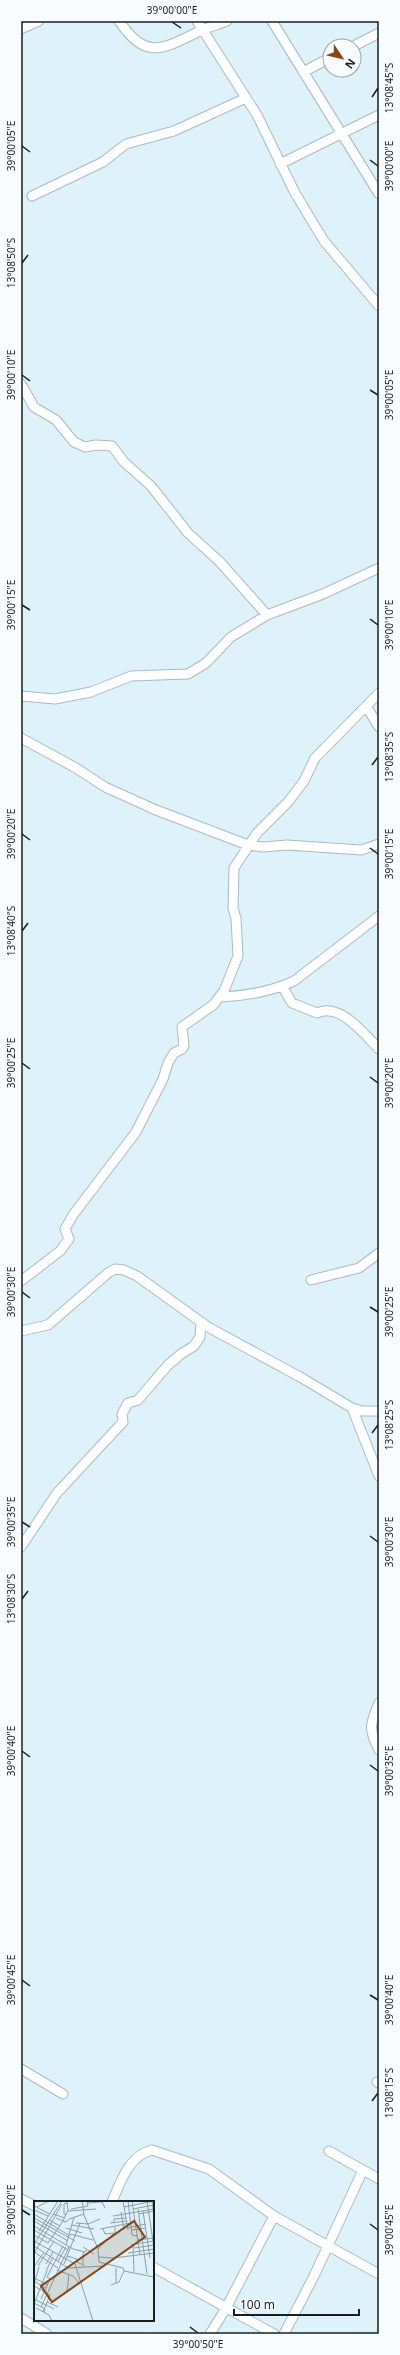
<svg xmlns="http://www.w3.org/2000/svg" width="400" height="2355" font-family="'Noto Sans',sans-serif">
  <rect width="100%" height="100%" fill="#ddf2fb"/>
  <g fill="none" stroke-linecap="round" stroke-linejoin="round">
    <defs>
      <path id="street" d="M119 21C146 60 161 50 198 32 207 27 218 25 227 21
        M197 21 257 115 295 193 324 241 379 306
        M272 21 379 194
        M21 29 39 21
        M354 46 379 33
        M303 72 330 58
        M280 164 379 115
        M32 196 103 162 126 144 174 131 246 98
        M21 384 34 407 56 420 74 442 85 447 96 445 112 446 124 462 151 486 188 533 219 561 267 615
        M21 696 55 699 91 692 131 676 188 674 206 663 231 637 267 615 323 594 379 568
        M366 706 379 727
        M21 738 76 768 105 787 156 810 248 845 263 847 287 845 361 850 379 844
        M282 986 292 1003 317 1013C340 1002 364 1034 379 1049
        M220 997C246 996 270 992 294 981L379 916
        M311 1280 359 1268 379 1253
        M21 1281 60 1251 69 1239 65 1229 73 1215 136 1132 163 1079 168 1063 174 1053 182 1049 184 1046 182 1027 213 1005 224 991 238 956 236 918 233 908 234 868 257 833 288 802 304 781 315 758 379 693
        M21 1331 48 1325 108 1273 115 1269 124 1270 137 1276 208 1327 302 1378 352 1408 379 1476
        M352 1408 362 1411H379
        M21 1547 57 1493 123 1422 122 1414 128 1403 138 1400 168 1365 181 1354 194 1346 200 1337 201 1323
        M379 1703C370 1724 368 1729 379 1750
        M21 2069 63 2094
        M377 2082 379 2083
        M329 2151 379 2179
        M21 2199 35 2206
        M112 2202C120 2183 129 2155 152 2150L209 2169 274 2216 379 2274
        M153 2267 274 2334
        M21 2318 47 2334
        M210 2334 226 2308 274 2216
        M284 2334 314 2276 363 2170"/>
    </defs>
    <use href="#street" stroke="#a7bbc4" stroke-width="11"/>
    <use href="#street" stroke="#fff" stroke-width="9"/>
  </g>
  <path fill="none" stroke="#171f22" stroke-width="1.5" d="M172 22 181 28M372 97 378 88M22 146 30 152M370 160 378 166M22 263 28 255M22 375 30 381M370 390 378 395M22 605 30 610M370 619 378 625M372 765 378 757M22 834 30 840M370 848 378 854M22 931 28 923M22 1063 30 1069M370 1077 378 1083M22 1292 30 1298M370 1307 378 1312M372 1433 378 1425M22 1522 30 1527M370 1536 378 1542M22 1599 28 1591M22 1751 30 1757M370 1765 378 1771M22 1980 30 1986M370 1995 378 2000M372 2101 378 2093M22 2210 30 2215M370 2224 378 2230M190 2327 198 2333"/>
  <g transform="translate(34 2201)">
    <rect width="120" height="120" fill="#ddf2fb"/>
    <path fill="none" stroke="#8e9ea4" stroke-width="1" d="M53 0 54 5 49 6 50 14 64 48M89 0 94 29M94 0 98 34 103 35M98 0 106 54M113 0 120 47M118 0 120 16M53 2 68 1 71 7M0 5 16 13M3 6 15 0M90 6 120 0M37 8 49 6 48 0M99 8 120 4M104 8 113 73M0 9 14 15M34 10 62 8M109 10 116 57M87 11 90 29M0 13 36 35M19 13 31 17M105 13 120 10M32 14 30 13V3L33 2M79 15 120 8M0 17 41 40M22 17 29 20 34 9 33 1M15 19 26 25M0 20 34 40M42 22 54 23M76 22 93 20M80 22V18L92 17M54 23 66 18M38 24 60 28M0 25 39 48 51 51M32 27 48 32M93 27 112 23M66 28 102 21M69 28 71 33 81 32V26M0 29 34 49M98 29 112 27M5 30 24 0M36 33 59 39M79 33 64 48 65 61 89 67 90 70 120 76M0 34 14 42 29 20 32 21 35 18 50 13M104 39 119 37M0 40 41 63 59 120M0 43 28 0M32 44 40 16M97 44 119 40M99 44 100 71M0 45 34 67 71 65M49 46 60 53M100 47 120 44M94 52 120 48M3 53 1 51 28 3M3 53 24 67M33 55 43 58V61L51 65M64 56 79 57 120 52M24 60 32 46M12 63 19 51M30 63 46 22M49 63V52L53 49M4 65 20 40M0 66 10 51M23 69 39 75 46 83M12 70 19 56M13 76 29 45M2 78 14 84M1 81 12 87M82 82V67M0 83 5 66M77 84 85 81 90 70M0 85 16 94 9 111M33 90 35 73M0 98 20 108M7 98 16 78 13 76M13 101 24 106M0 102 11 108 10 111M0 103 13 70M7 106 35 46M2 107 15 114 18 120"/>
    <path fill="#894517" fill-opacity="0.15" stroke="#894517" stroke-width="2" d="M100 20 111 36 18 101 7 85Z"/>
    <rect width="120" height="120" fill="none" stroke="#171f22" stroke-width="2"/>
  </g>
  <rect width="400" height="2355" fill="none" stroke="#f8fcfe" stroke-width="44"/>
  <g transform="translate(342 58) rotate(125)"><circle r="19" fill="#f8fcfe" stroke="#9ea4a6"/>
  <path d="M0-3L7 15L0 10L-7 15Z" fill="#894517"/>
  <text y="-6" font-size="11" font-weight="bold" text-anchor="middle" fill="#171f22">N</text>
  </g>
  <path d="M234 2309v6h125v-6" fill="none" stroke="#171f22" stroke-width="2"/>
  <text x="240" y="2309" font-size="12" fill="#171f22" stroke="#f8fcfe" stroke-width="3" paint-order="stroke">100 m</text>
  <rect x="22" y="22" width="356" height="2311" fill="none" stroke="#171f22" stroke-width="1.5"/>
  <g font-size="10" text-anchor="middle" fill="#171f22">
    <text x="172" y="14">39°00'00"E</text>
    <text transform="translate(389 88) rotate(-90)" y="4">13°08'45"S</text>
    <text transform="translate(11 146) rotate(-90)" y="4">39°00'05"E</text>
    <text transform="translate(389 166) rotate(-90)" y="4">39°00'00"E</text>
    <text transform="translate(11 263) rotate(-90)" y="4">13°08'50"S</text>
    <text transform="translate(11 375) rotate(-90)" y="4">39°00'10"E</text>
    <text transform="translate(389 395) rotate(-90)" y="4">39°00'05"E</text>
    <text transform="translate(11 605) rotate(-90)" y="4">39°00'15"E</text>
    <text transform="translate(389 625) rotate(-90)" y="4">39°00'10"E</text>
    <text transform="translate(389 757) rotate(-90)" y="4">13°08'35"S</text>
    <text transform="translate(11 834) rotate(-90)" y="4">39°00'20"E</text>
    <text transform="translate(389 854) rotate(-90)" y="4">39°00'15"E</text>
    <text transform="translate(11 931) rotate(-90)" y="4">13°08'40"S</text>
    <text transform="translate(11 1063) rotate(-90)" y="4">39°00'25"E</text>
    <text transform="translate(389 1083) rotate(-90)" y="4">39°00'20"E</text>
    <text transform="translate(11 1292) rotate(-90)" y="4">39°00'30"E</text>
    <text transform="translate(389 1312) rotate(-90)" y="4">39°00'25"E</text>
    <text transform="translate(389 1425) rotate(-90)" y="4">13°08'25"S</text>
    <text transform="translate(11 1522) rotate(-90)" y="4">39°00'35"E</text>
    <text transform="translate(389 1542) rotate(-90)" y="4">39°00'30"E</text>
    <text transform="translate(11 1599) rotate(-90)" y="4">13°08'30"S</text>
    <text transform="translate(11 1751) rotate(-90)" y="4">39°00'40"E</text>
    <text transform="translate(389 1771) rotate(-90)" y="4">39°00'35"E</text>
    <text transform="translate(11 1980) rotate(-90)" y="4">39°00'45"E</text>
    <text transform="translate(389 2000) rotate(-90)" y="4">39°00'40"E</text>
    <text transform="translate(389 2093) rotate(-90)" y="4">13°08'15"S</text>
    <text transform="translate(11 2210) rotate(-90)" y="4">39°00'50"E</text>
    <text transform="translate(389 2230) rotate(-90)" y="4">39°00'45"E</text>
    <text x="198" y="2348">39°00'50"E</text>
  </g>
</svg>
